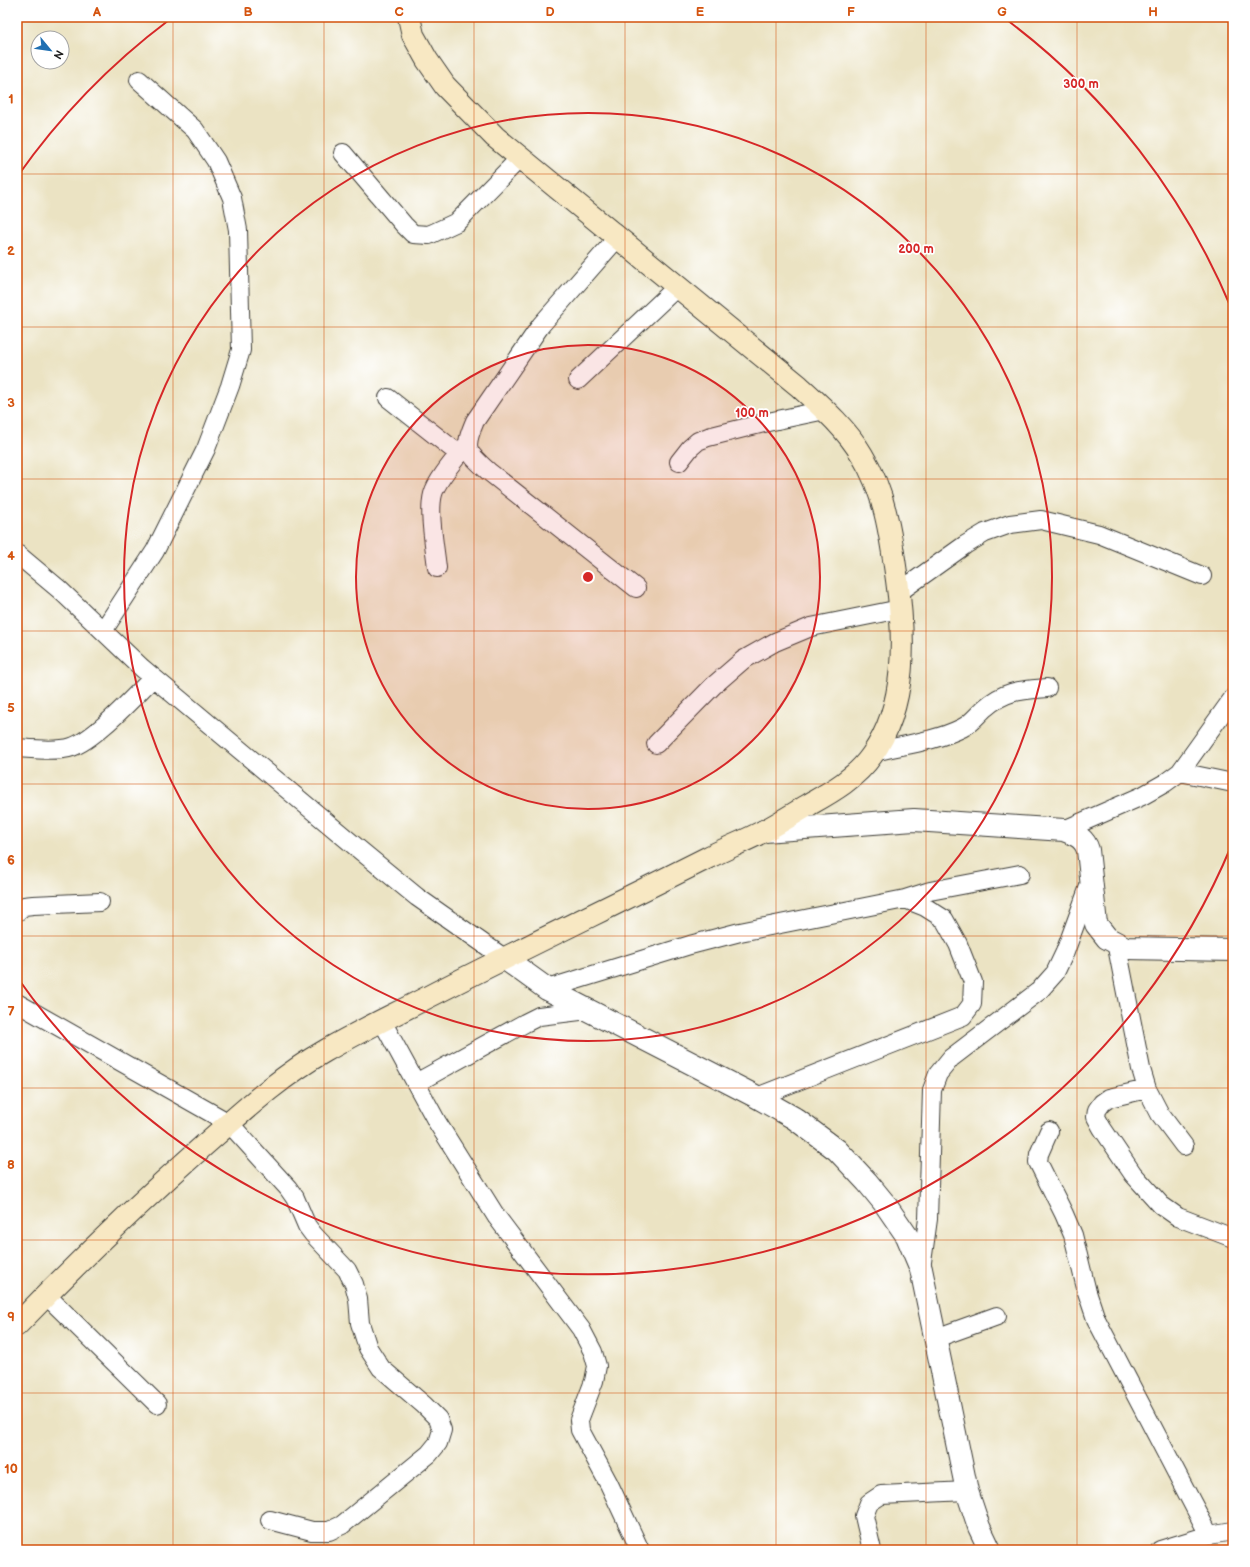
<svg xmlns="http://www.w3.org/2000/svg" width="1250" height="1567" font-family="'Balsamiq Sans',sans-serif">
  <rect width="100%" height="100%" fill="#fff"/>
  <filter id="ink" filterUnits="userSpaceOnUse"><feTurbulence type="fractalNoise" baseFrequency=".025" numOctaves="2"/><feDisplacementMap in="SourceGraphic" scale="8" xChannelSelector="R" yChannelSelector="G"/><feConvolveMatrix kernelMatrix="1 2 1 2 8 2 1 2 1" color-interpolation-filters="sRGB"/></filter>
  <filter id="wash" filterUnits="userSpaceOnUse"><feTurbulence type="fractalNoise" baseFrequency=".012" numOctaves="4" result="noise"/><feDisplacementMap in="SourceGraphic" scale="16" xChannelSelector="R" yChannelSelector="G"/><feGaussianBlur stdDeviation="0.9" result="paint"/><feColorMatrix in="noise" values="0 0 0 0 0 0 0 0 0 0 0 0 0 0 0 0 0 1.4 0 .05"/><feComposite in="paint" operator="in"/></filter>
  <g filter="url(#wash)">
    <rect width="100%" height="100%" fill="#ebe3c3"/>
  </g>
  <g filter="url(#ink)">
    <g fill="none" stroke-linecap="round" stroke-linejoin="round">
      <defs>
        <path id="minor" d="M343 153 404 225 413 234 429 235 457 222 521 157
          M618 237 541 325 475 421C463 449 466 451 488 471L636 588
          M578 380 678 286
          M388 398 459 454
          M679 462 690 448 698 441 708 437 768 422 825 410
          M17 554 60 590 142 668 361 851 417 897 504 958
          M437 568C435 548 428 513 433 494 437 479 458 456 468 443
          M899 592 965 545 985 533 1010 524 1041 520 1099 534 1202 576
          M103 631 155 551 206 449 230 386 241 350 238 230 232 198 216 161 195 130 139 80
          M656 744 713 686 743 660 775 642 811 627 900 609
          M17 748C32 749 58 752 72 747 96 739 134 696 153 678
          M874 752C903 745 936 741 962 728 971 724 978 714 985 708 1005 690 1022 690 1047 688
          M1180 772 1233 783
          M1064 830 1142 796 1165 783 1180 772 1233 698
          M905 899 930 891 1020 874
          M17 912 24 906 33 905 100 902
          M1116 942 1141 1069 1147 1089 1160 1114 1184 1146
          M547 989 690 945 740 932 905 899 925 907 944 919 958 944 973 982 972 1004 963 1016 757 1097
          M17 1003 229 1123 288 1188 295 1198 307 1226 313 1234 347 1270 354 1284 358 1299 360 1323 368 1348 381 1368 424 1405 438 1419 442 1430 438 1443 429 1454 342 1525 329 1531H312L270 1520
          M382 1021 437 1122 496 1216 581 1329 593 1352 597 1366 594 1381 579 1420 580 1430 609 1484 640 1550
          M416 1083 525 1023 539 1016 588 1010
          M1147 1089 1109 1098 1102 1103 1097 1110 1096 1117 1102 1128 1133 1174 1161 1205 1178 1217 1233 1238
          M1049 1131 1039 1154 1038 1162 1064 1214 1073 1235 1087 1292 1096 1319 1209 1535
          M921 1269 928 1219 932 1090 938 1074 951 1058 1039 991 1055 973 1065 952 1091 881
          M46 1295 157 1404
          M936 1338 997 1316
          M872 1550 864 1516 869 1503 881 1495 967 1491
          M1160 1550 1209 1535 1233 1531"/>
        <path id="tertiary" d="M764 831 914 820 1064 830C1075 835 1084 837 1088 850L1096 924 1107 938 1126 948 1233 950
          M504 958 547 989 757 1097 794 1118 837 1150 867 1182 885 1204 907 1236 921 1269 967 1491 979 1527 990 1550"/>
        <path id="secondary" d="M17 1325C76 1264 137 1205 200 1149 240 1114 279 1077 325 1051 359 1031 394 1015 428 997 521 949 614 905 707 858 727 848 747 840 766 830 781 822 795 813 810 804 833 791 856 778 872 755 907 706 905 637 897 580 891 537 885 492 862 455 846 428 822 407 799 386L495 137 445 86 427 60 413 35 409 17"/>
      </defs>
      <use href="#minor" stroke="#3b3a35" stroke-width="20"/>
      <use href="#tertiary" stroke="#3b3a35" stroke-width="24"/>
      <use href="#secondary" stroke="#3b3a35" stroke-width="24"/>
      <use href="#minor" stroke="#fff" stroke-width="18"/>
      <use href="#tertiary" stroke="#fff" stroke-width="22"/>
      <use href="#secondary" stroke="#f8e8c3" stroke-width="22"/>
    </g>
  </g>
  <path fill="none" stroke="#d4530e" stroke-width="1" stroke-opacity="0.55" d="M173 17V1550M324 17V1550M474 17V1550M625 17V1550M776 17V1550M926 17V1550M1077 17V1550M17 174H1233M17 327H1233M17 479H1233M17 631H1233M17 784H1233M17 936H1233M17 1088H1233M17 1240H1233M17 1393H1233"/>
  <circle cx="588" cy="577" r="232" fill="#d62828" fill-opacity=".12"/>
  <g fill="none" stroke="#d62828" stroke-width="2">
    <circle cx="588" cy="577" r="232"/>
    <circle cx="588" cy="577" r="464"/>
    <path d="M1232 844A697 697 0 0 1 17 977M17 177A697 697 0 0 1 169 20M1007 20A697 697 0 0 1 1232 310"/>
  </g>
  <circle cx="588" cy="577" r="6" fill="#d62828" stroke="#fff" stroke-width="2"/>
  <g font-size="12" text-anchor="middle" font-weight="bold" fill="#d62828" stroke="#fff" stroke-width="3.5" stroke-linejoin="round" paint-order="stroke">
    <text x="1081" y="88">300 m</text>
    <text x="916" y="253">200 m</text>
    <text x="752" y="417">100 m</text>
  </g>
  <rect width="1250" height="1567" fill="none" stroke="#fff" stroke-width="44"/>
  <g transform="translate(50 50) rotate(119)"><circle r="19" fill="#ffffff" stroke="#a4a4a4"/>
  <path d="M0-3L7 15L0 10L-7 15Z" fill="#1f6fb2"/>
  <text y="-6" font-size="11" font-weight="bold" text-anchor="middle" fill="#1c1c1c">N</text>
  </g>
  <rect x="22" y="22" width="1206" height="1523" fill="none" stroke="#d4530e" stroke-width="1.5"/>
  <g font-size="13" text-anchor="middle" font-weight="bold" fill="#d4530e">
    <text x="97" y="16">A</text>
    <text x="248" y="16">B</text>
    <text x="399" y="16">C</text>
    <text x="550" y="16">D</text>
    <text x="700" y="16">E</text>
    <text x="851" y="16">F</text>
    <text x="1002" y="16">G</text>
    <text x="1153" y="16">H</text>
    <text x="11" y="103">1</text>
    <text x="11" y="255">2</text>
    <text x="11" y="407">3</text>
    <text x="11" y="560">4</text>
    <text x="11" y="712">5</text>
    <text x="11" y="864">6</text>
    <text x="11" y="1016">7</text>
    <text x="11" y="1169">8</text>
    <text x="11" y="1321">9</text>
    <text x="11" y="1473">10</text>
  </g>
</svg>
